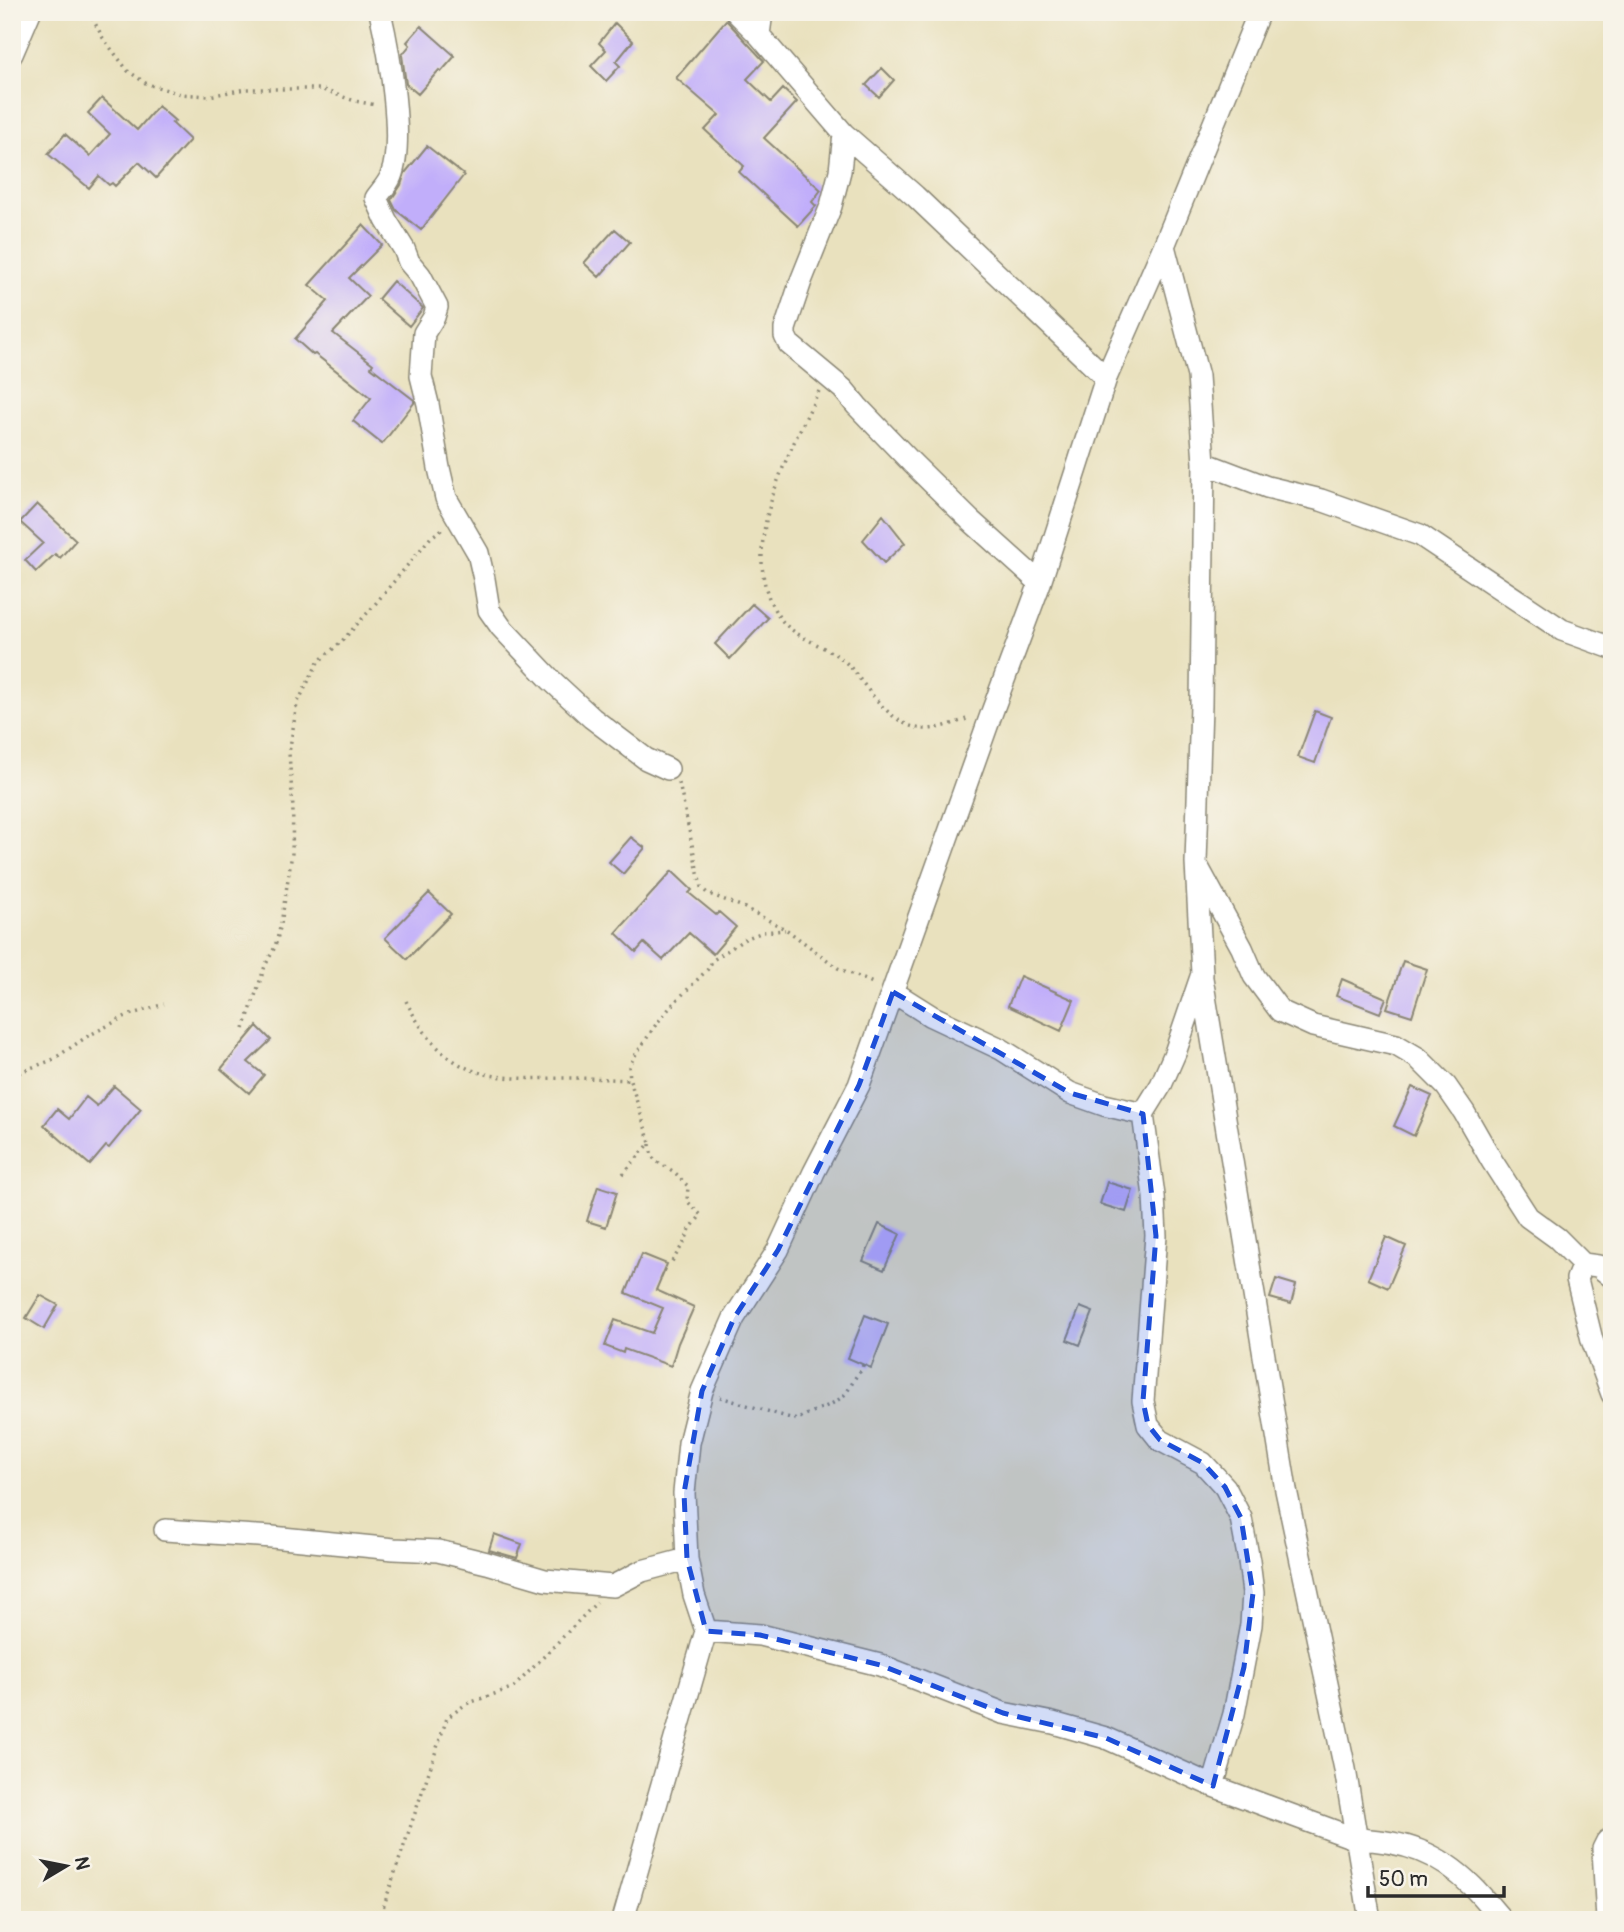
<svg xmlns="http://www.w3.org/2000/svg" width="1624" height="1932" font-family="Pangolin,sans-serif">
  <rect width="100%" height="100%" fill="#f7f3e8"/>
  <filter id="ink" filterUnits="userSpaceOnUse"><feTurbulence type="fractalNoise" baseFrequency=".0143" numOctaves="2"/><feDisplacementMap in="SourceGraphic" scale="14" xChannelSelector="R" yChannelSelector="G"/><feConvolveMatrix kernelMatrix="1 2 1 2 8 2 1 2 1" color-interpolation-filters="sRGB"/></filter>
  <filter id="wash" filterUnits="userSpaceOnUse"><feTurbulence type="fractalNoise" baseFrequency=".00686" numOctaves="4" result="noise"/><feDisplacementMap in="SourceGraphic" scale="28" xChannelSelector="R" yChannelSelector="G"/><feGaussianBlur stdDeviation="1.57" result="paint"/><feColorMatrix in="noise" values="0 0 0 0 0 0 0 0 0 0 0 0 0 0 0 0 0 1.4 0 .05"/><feComposite in="paint" operator="in"/></filter>
  <g filter="url(#wash)">
    <rect width="100%" height="100%" fill="#e9e1be"/>
    <g id="blocks">
      <path fill="#c1aefa" d="M726 20 764 61 747 79 771 102 783 89 797 102 764 138 821 190 812 202 816 206 798 226 739 172 744 166 705 130 719 115 676 78Z
        M615 23 633 41 616 62 620 66 606 81 591 66 606 50 599 43Z
        M421 26 455 56 441 72 439 70 418 94 406 84 402 55 410 45 407 42Z
        M882 68 894 80 879 97 866 85Z
        M102 98 137 130 158 106 175 121 172 123 190 140 156 178 139 162 115 186 112 183 109 185 99 176 89 188 48 154 65 134 90 156 110 134 88 113Z
        M427 146 464 175 421 230 396 210 391 200 401 185 405 173Z
        M363 225 382 245 349 278 368 296 333 333 373 364 371 367 414 400V403L382 444 353 421 371 398 315 354 313 355 295 339 328 301 309 285Z
        M615 229 630 242 599 277 584 263Z
        M393 281 423 308 409 326 378 299Z
        M37 504 76 540 60 558 55 554 36 572 25 560 43 543 20 522Z
        M883 515 905 543 884 563 863 540Z
        M752 604 768 618 730 659 715 644Z
        M1315 711 1331 717 1315 763 1298 757Z
        M631 837 645 848 623 874 609 862Z
        M672 871 692 890 689 893 716 915 719 912 736 927 713 954 689 933 663 960 644 943 636 952 616 933Z
        M429 893 451 914 407 959 385 938Z
        M1403 961 1427 969 1412 1016 1387 1008Z
        M1020 976 1074 1000 1061 1031 1008 1006Z
        M1342 979 1386 998 1380 1013 1336 996Z
        M257 1026 271 1040 248 1062 264 1075 249 1093 221 1069Z
        M114 1086 141 1109 109 1148 106 1146 90 1165 44 1125 57 1109 69 1119 86 1097 97 1106Z
        M1412 1087 1432 1096 1414 1136 1394 1126Z
        M1107 1182 1133 1190 1126 1212 1100 1204Z
        M598 1186 617 1192 606 1227 587 1221Z
        M879 1224 900 1234 884 1270 863 1261Z
        M1386 1237 1406 1246 1388 1288 1368 1279Z
        M642 1254 667 1264 656 1290 694 1307 678 1343 671 1366 624 1349 623 1353 605 1346 615 1320 652 1333 663 1308 626 1293Z
        M1276 1279 1296 1285 1291 1304 1270 1298Z
        M40 1295 58 1305 44 1329 26 1318Z
        M1080 1307 1093 1312 1080 1345 1067 1340Z
        M865 1315 888 1324 871 1368 848 1358Z
        M494 1534 522 1544 517 1558 489 1550Z"/>
    </g>
  </g>
  <g filter="url(#ink)">
    <use href="#blocks" fill-opacity="0" stroke="#8a8674" stroke-width="2"/>
    <g fill="none" stroke-linecap="round" stroke-linejoin="round">
      <defs>
        <path id="minor" d="M380 12C389 50 405 141 391 176 388 184 381 191 376 198L386 220 404 249 409 262 420 275 437 307 434 317 424 333 421 376 428 404 439 468 446 498 478 553 484 579 489 610 501 627 551 680 592 718 646 759 668 769
          M736 12 759 35
          M762 12 759 35 844 134 915 196 1106 378
          M12 54 30 12
          M844 134 840 171 831 206 801 281 785 329V336L789 344 843 389 857 406 912 463 970 520 1040 583
          M1164 246 1198 376 1204 463 1201 705 1196 863 1202 974 1175 1053 1161 1085 1143 1114 1154 1196 1156 1236 1143 1401 1148 1425 1160 1440 1203 1463 1225 1487 1241 1518 1249 1561 1253 1593 1251 1625 1234 1714 1213 1786
          M1204 463 1267 487 1321 500 1420 535 1562 630 1612 648
          M1199 869 1242 948 1254 976 1280 1011 1313 1026 1396 1045 1418 1058 1446 1086 1464 1112 1492 1161 1528 1217 1557 1238 1583 1264 1598 1266 1612 1277
          M1202 978 1286 1490 1345 1769 1370 1920
          M893 992 931 1016 1001 1049 1070 1093 1104 1105 1143 1114
          M1583 1264 1577 1279 1592 1340 1612 1394
          M165 1530 272 1537 394 1549 438 1551 487 1563 545 1580 613 1586 642 1571 687 1559
          M706 1631 760 1635 880 1665 1003 1713 1053 1723 1106 1738 1213 1786 1356 1839C1404 1841 1438 1852 1473 1887 1483 1897 1492 1909 1502 1920
          M623 1920 706 1631 694 1595 687 1559 684 1493 689 1443 702 1391 734 1318 778 1250 814 1172 859 1085 992 712 1040 583 1106 378 1164 246 1259 12
          M1607 1920 1603 1849 1607 1841 1612 1839"/>
      </defs>
      <use href="#minor" stroke="#8a8674" stroke-width="24"/>
      <path stroke="#8a8674" stroke-width="3.5" stroke-dasharray="2 5" stroke-linecap="butt" d="M89 12 103 38 128 71 147 84 181 94 209 96 245 89H320L355 101 376 105
        M819 391C791 449 744 532 769 598 773 608 778 617 786 625 805 643 835 648 852 669 871 693 895 731 929 729 943 728 957 722 970 718
        M679 783 701 887 707 893 743 907 787 930 838 968 875 984
        M406 1001C418 1024 431 1045 453 1060 485 1083 533 1078 570 1078 590 1078 610 1079 630 1080
        M244 1029 265 966 275 947 281 924 292 853 293 808 289 753 297 704 318 662 341 642 371 609 431 537 444 528
        M12 1072H20L52 1060 88 1036 126 1016 164 1004
        M650 1144C651 1162 657 1161 671 1170 678 1174 682 1181 688 1186L687 1201 701 1215 690 1229 685 1241 671 1263
        M623 1174 650 1143 630 1080 629 1067 634 1057 657 1023 673 1004 708 969 713 960 745 939 763 932 785 930
        M12 1306 16 1307
        M720 1397 797 1420C811 1410 829 1408 842 1397 851 1390 853 1377 862 1370L863 1364
        M379 1920 447 1718 466 1704 514 1687 597 1602"/>
      <use href="#minor" stroke="#fff" stroke-width="21"/>
    </g>
  </g>
  <path fill="#1d4ed8" fill-opacity="0.2" stroke="#1d4ed8" stroke-width="5" stroke-dasharray="14 9" stroke-linejoin="round" d="M893 992 1070 1093 1143 1114 1156 1236 1143 1401 1148 1425 1160 1440 1203 1463 1225 1487 1241 1518 1253 1593 1244 1667 1213 1786 1106 1738 1003 1713 880 1665 760 1635 706 1631 687 1559 684 1493 702 1391 734 1318 778 1250 859 1085Z"/>
  <rect width="1624" height="1932" fill="none" stroke="#f7f3e8" stroke-width="42"/>
  <g transform="translate(66 1866) rotate(80)" stroke="#f7f3e8" stroke-width="5" paint-order="stroke">
  <path d="M0-5L12 26L0 18L-12 26Z" fill="#2b2b2b"/>
  <text y="-10" font-size="19" font-weight="bold" text-anchor="middle" fill="#2b2b2b">N</text>
  </g>
  <path d="M1368 1886v10h136v-10" fill="none" stroke="#2b2b2b" stroke-width="3.5"/>
  <text x="1379" y="1886" font-size="21" fill="#2b2b2b" stroke="#f7f3e8" stroke-width="5" paint-order="stroke">50 m</text>
</svg>
